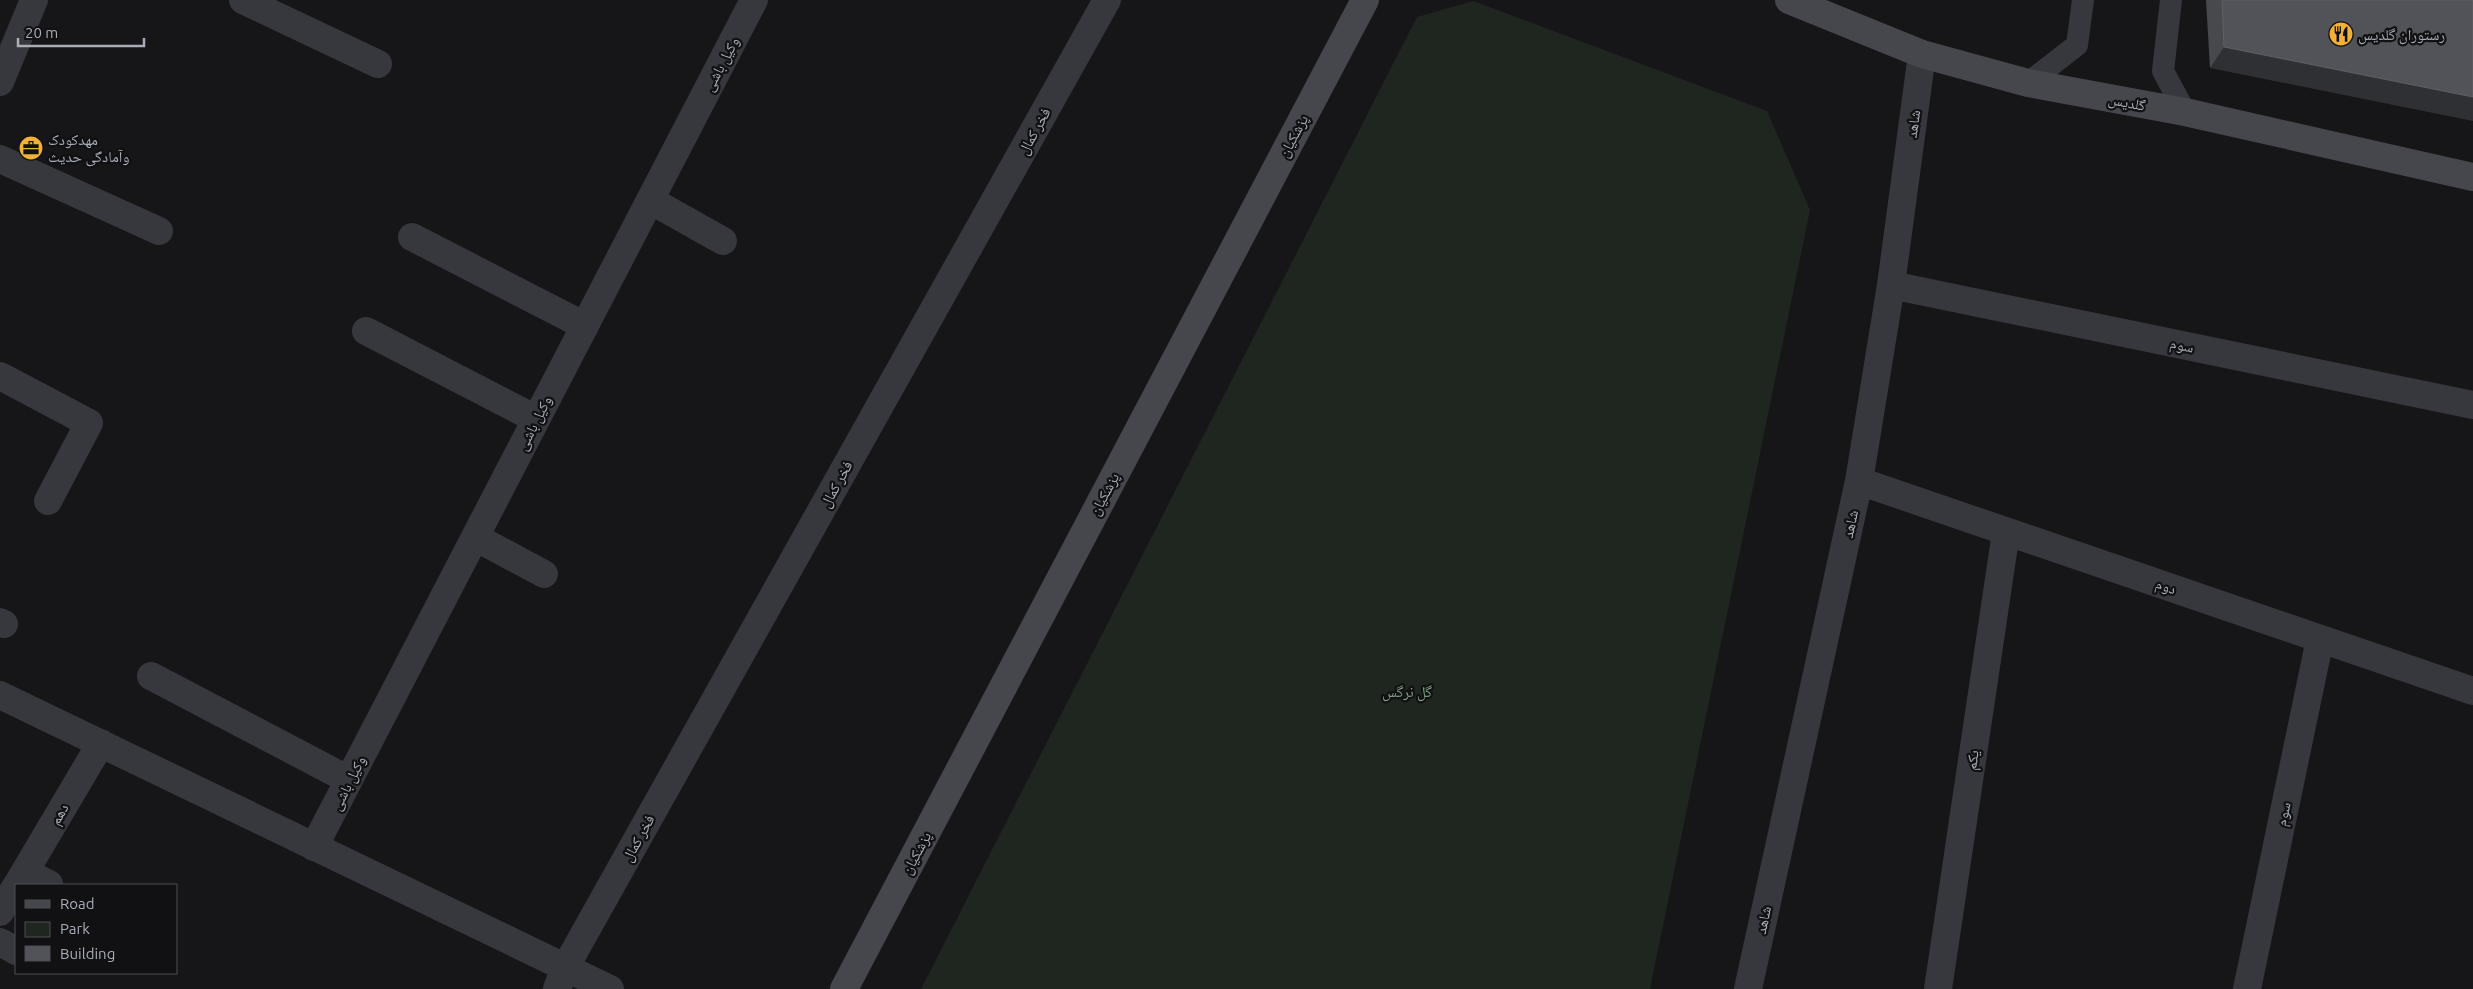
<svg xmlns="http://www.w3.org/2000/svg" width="2473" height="989" font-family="Ubuntu,'Noto Naskh Arabic',sans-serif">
  <rect width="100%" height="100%" fill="#161618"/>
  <path fill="#1e261f" d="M1473 1 1767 111 1810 210 1650 989H921L1417 17Z"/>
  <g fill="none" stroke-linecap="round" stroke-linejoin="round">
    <path stroke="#37383d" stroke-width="22" d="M2171 0 2163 71 2185 112
      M2028 83 2077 45 2083 0"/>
    <path stroke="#37383d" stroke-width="28" d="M243 0 378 64
      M0 82 34 0
      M0 159 159 231
      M650 200 723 241
      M412 237 585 326
      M1891 285 2473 405
      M366 331 536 419
      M0 376 89 423 48 501
      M1859 481 2473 691
      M475 537 544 574
      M0 622 4 624
      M151 676 349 780
      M0 695 610 989
      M314 847 754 0
      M25 872 49 884
      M17 885 101 743
      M0 912 16 886
      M0 942 16 951
      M557 989 565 968 1107 0
      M1748 989 1859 481 1891 285 1922 54
      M1938 989 2006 532
      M2247 989 2320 639"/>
    <path stroke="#45474d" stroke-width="28" d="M1789 0 1922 54 2028 83 2185 112 2473 177
      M844 989 1365 0"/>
  </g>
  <path fill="#47494d" d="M2206 0H2473L2210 68Z"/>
  <path fill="#2f3033" d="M2224 47 2473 97V121L2210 68Z"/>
  <path fill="#525359" stroke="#5f6168" d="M2222 0H2473V97L2224 47Z"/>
  <defs>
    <symbol id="restaurant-disc" viewBox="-11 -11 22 22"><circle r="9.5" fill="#f2b134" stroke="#111113"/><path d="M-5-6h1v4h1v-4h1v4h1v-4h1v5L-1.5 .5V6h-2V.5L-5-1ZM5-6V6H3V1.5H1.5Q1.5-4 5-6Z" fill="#111"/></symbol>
    <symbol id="office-disc" viewBox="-11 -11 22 22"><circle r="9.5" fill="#f2b134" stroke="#111113"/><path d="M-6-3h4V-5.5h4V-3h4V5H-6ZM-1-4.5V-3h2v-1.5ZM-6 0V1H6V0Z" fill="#111"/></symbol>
  </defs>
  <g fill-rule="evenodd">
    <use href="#restaurant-disc" x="2327" y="20" width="28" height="28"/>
    <use href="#office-disc" x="17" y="134" width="28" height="28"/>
  </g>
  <g text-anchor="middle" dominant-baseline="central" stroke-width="4.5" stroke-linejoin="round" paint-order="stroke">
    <g font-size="15" fill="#a8adb8" stroke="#111113" text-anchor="start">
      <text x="2358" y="34">رستوران گلدیس</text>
      <text x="48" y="139">مهدکودک<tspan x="48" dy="17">وآمادگی حدیث</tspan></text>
    </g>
    <g font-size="15" fill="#a8adb8" stroke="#111113">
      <text transform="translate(721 64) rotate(-62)">وکیل باشی</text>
      <text transform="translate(2127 102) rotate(11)">گلدیس</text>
      <text transform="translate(1913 124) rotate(-82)">شاهد</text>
      <text transform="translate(1034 131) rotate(-61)">فخر کمال</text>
      <text transform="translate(1293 136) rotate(-62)">پزشکیان</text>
      <text transform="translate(2182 345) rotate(12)">سوم</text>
      <text transform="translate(534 423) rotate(-63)">وکیل باشی</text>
      <text transform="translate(836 484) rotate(-61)">فخر کمال</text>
      <text transform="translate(1104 494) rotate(-62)">پزشکیان</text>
      <text transform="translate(1850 524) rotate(-78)">شاهد</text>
      <text transform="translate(2166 586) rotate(19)">دوم</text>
      <text transform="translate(1972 760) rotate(-82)">یکم</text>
      <text transform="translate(348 783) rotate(-63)">وکیل باشی</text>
      <text transform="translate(59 814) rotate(-60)">دهم</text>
      <text transform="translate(2283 814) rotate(-78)">سوم</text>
      <text transform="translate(638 838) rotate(-61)">فخر کمال</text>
      <text transform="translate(916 853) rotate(-62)">پزشکیان</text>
      <text transform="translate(1763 920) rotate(-78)">شاهد</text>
    </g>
    <g font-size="15" fill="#7fa381" stroke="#111113">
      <text x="1407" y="691">گل نرگس</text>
    </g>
  </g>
  <rect x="15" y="884" width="162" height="90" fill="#111113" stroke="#4d4f55"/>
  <rect x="25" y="900" width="25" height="8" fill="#45474d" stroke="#4d4f55"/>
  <text x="60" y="909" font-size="15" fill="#a8adb8">Road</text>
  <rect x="25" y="922" width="25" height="15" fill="#1e261f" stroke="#4d4f55"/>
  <text x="60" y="934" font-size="15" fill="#a8adb8">Park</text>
  <rect x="25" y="946" width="25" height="15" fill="#525359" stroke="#4d4f55"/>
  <text x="60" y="959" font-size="15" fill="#a8adb8">Building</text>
  <path d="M18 38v8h126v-8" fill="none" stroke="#a8adb8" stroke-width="2.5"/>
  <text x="25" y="38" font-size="15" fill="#a8adb8" stroke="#111113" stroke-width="4" paint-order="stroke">20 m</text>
</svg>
